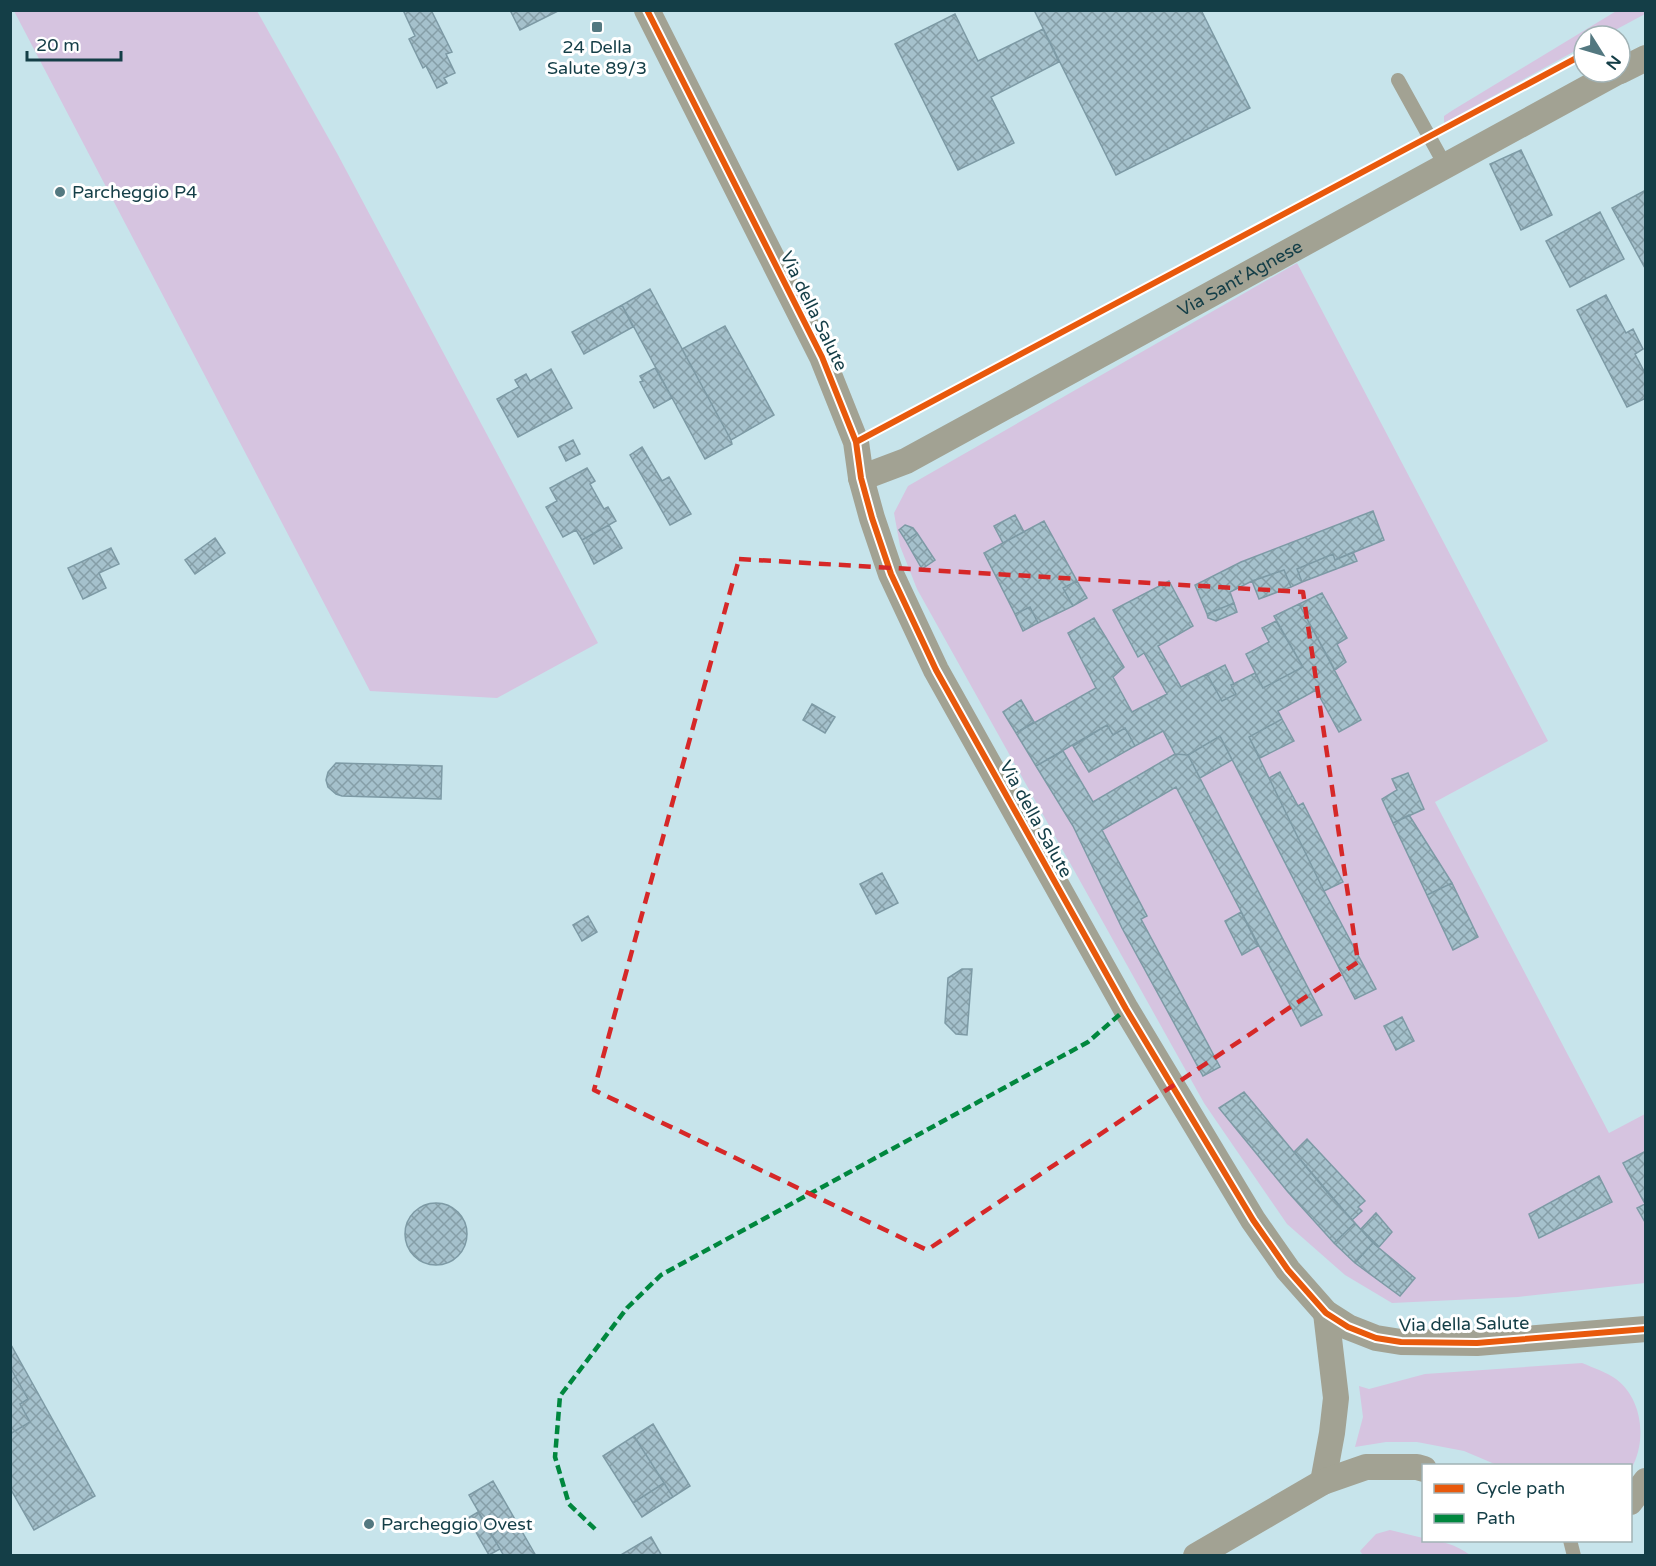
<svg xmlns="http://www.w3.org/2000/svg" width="1656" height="1566" font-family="'Varela Round',sans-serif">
  <defs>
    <pattern id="building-cross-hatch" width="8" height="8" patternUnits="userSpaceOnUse" patternTransform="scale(1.5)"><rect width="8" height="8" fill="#a5c1cc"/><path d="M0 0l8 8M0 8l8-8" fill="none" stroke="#859ea7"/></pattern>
  </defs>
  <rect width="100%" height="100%" fill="#c7e4eb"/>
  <path fill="#d6c4e0" d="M1618 10 1645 11V14L1604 36H1584V46L1444 123V116L1453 110Z
    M14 11H257L338 155 598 643 497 698 370 691Z
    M1297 263 1548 741 1435 802 1609 1133 1645 1114V1283L1518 1297 1392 1303 1345 1275 1287 1224 1204 1103 917 589 900 546 894 513 908 486Z
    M1582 1363C1594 1368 1606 1372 1616 1379 1643 1399 1647 1442 1631 1469L1630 1466 1497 1465 1464 1451 1417 1442H1386L1355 1447 1363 1417 1359 1386 1369 1389 1425 1374Z
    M1390 1530 1423 1538 1424 1540C1440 1540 1457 1545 1470 1555H1363L1360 1551 1376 1534Z"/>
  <path fill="url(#building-cross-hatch)" stroke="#7d9aa5" stroke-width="1.5" d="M403 10H431L452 52 446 54 455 73 444 78 447 83 437 88 426 66 423 68 409 39 415 36Z
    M510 10H557L558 11 520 30Z
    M1034 10H1201L1250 108 1116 175Z
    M955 14 978 61 1043 29 1059 62 991 97 1014 143 958 170 895 44Z
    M1521 150 1552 215 1521 230 1490 164Z
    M1646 190V270L1612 208Z
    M1600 212 1624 259 1570 287 1546 241Z
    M650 289 731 440 732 444 705 459 622 305Z
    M1606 295 1626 333 1633 329 1643 349 1635 354 1646 375V398L1627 407 1577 310Z
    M622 305 633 327 584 354 572 332Z
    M725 326 774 415 731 440 682 349Z
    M655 368 672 398 654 408 640 382 643 381 640 376Z
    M551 369 572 408 518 437 497 399 519 387 515 380 526 374 530 381Z
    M573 440 580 454 566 461 559 447Z
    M642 447 662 481 669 477 691 514 670 525 630 455Z
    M587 468 595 481 590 484 604 509 608 507 616 521 582 540 576 530 563 537 546 507 557 501 550 488Z
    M1373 511 1384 540 1335 560 1333 554 1297 569 1302 582 1291 587 1284 570 1252 581 1230 592 1234 603 1207 614 1195 585 1241 562Z
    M1015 515 1024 532 1003 543 994 526Z
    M1044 521 1077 581 1063 588 1073 606 1038 623 1030 607 1015 614 984 553Z
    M609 525 622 548 594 564 582 540Z
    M905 525 913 528 917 533 906 541 899 530Z
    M917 533 935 560 922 569 906 541Z
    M215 538 225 553 195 574 185 560Z
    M111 548 119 564 99 573 106 588 83 599 68 568Z
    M1353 552 1357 561 1302 582 1297 569 1333 554 1335 560Z
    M1284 570 1291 587 1259 599 1252 581Z
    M1077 581 1087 598 1073 606 1063 588Z
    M1169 581 1193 626 1158 646 1181 687 1207 674 1222 701 1236 694 1231 685 1255 673 1263 688 1303 667 1274 616 1299 604 1361 720 1339 732 1316 690 1278 711 1282 719 1249 737 1324 891 1376 989 1355 999 1220 736 1188 755 1175 754 1163 731 1135 746 1125 728 1113 735 1107 725 1036 766 1016 733 1096 688 1068 633 1094 618 1124 667 1113 677 1132 712 1167 694 1144 653 1138 657 1113 610Z
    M1322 593 1347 638 1337 644 1346 662 1335 670 1299 604Z
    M1234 603 1237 612 1216 621 1208 618 1207 614Z
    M1030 607 1038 623 1023 631 1015 614Z
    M1276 621 1303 667 1263 688 1246 654 1269 642 1262 628Z
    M1225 665 1234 684 1231 685 1236 694 1222 701 1207 674Z
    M1021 700 1034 722 1016 733 1003 712Z
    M812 704 835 717 825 733 803 720Z
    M1282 719 1294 741 1260 758 1249 737Z
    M1107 725 1113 735 1125 728 1135 746 1089 772 1073 746Z
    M1220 736 1232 760 1200 778 1188 755Z
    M1063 751 1093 802 1175 754 1188 755 1322 1015 1301 1026 1176 787 1102 830 1147 916 1141 919 1220 1067 1203 1076 1122 928 1073 826 1036 766Z
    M336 763 442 766 441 799 342 796 336 794 328 787 326 780 328 772Z
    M1280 772 1298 806 1303 803 1343 882 1324 891 1269 778Z
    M1408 773 1424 809 1393 823 1382 799 1397 790 1392 779Z
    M1409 815 1452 883 1427 895 1393 823Z
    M882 873 898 903 876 914 860 884Z
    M1452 883 1478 937 1453 950 1427 895Z
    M1241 912 1258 946 1242 955 1225 921Z
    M588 916 597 932 582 941 573 925Z
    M962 969H972L967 1035 956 1034 945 1023 948 978Z
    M1402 1017 1414 1041 1396 1050 1384 1026Z
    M1244 1092 1327 1192 1355 1223 1334 1243 1288 1192 1219 1108Z
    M1307 1139 1365 1201 1358 1207 1362 1211 1352 1220 1294 1152Z
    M1646 1151V1224L1637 1208 1645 1204 1623 1163Z
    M1599 1176 1612 1202 1539 1238 1529 1214Z
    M405 1234a31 31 0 1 1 62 0a31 31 0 1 1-62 0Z
    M1376 1213 1392 1232 1379 1247 1361 1229Z
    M1355 1223 1373 1243 1355 1263 1334 1243Z
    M1373 1243 1415 1278 1400 1296 1355 1263Z
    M10 1343 95 1496 34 1530 10 1488V1434L30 1422 20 1404 28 1399 10 1367Z
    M10 1367 28 1399 20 1404 30 1422 10 1434Z
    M653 1424 690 1486 673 1497 634 1436Z
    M634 1436 664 1483 633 1503 603 1456Z
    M493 1481 536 1556H504L469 1495Z
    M664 1483 673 1497 642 1517 633 1503Z
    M478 1512 500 1549 489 1555 468 1518Z
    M651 1537 662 1556H619Z"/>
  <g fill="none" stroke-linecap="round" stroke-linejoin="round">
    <path stroke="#a2a293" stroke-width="14" d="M1398 80 1445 165
      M1570 1540 1574 1556"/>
    <g stroke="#a2a293" stroke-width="26">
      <path d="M647 10 822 357 856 442 861 478 872 518 891 574 936 670 1126 1009 1253 1220 1288 1270 1326 1313 1348 1327 1376 1338 1401 1342 1477 1343 1646 1329"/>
      <path d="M1620 71 1646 58"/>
      <path id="s1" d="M861 478 906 461 1617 72"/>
      <path d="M1323 1482 1332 1433 1336 1398 1326 1313"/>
      <path d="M1630 1502 1646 1481"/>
      <path d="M1196 1556 1323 1482 1366 1467H1417L1424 1469"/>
    </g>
    <path stroke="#00873e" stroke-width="4.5" stroke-dasharray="9 4.5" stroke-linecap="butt" d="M595 1529 569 1504 555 1457 560 1396 627 1308 661 1275 1088 1042 1126 1009"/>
    <defs>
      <path id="cycleway" d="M647 10 822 357 856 442 861 478 872 518 891 574 936 670 1126 1009 1253 1220 1288 1270 1326 1313 1348 1327 1376 1338 1401 1342 1477 1343 1646 1329
        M856 442 1584 54"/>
    </defs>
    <use href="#cycleway" stroke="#fff" stroke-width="10"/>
    <use href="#cycleway" stroke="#e8590c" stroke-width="6"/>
  </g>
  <path fill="none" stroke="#d62828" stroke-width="4.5" stroke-dasharray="12 8" stroke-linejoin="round" d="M739 559 1303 592 1358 962 927 1250 594 1090Z"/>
  <g fill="#537880" stroke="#fff" stroke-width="2">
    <rect x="591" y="21" width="12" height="12" rx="3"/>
    <circle cx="60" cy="192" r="6"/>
    <circle cx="369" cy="1524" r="6"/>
  </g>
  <g text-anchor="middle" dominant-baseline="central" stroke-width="6" stroke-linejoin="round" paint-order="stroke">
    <g font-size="18" fill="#143e47" stroke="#fff" text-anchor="start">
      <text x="597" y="47" text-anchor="middle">24 Della<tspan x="597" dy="21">Salute 89/3</tspan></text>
      <text x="72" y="192">Parcheggio P4</text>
      <text x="381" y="1524">Parcheggio Ovest</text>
    </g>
    <g font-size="18" fill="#143e47" stroke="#fff">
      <text stroke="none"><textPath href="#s1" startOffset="429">Via Sant'Agnese</textPath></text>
      <text transform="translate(814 311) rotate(64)">Via della Salute</text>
      <text transform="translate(1036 819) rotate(61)">Via della Salute</text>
      <text transform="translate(1464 1324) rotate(-1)">Via della Salute</text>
    </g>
  </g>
  <rect width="1656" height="1566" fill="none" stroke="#143e47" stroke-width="24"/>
  <rect x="1422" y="1464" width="210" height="78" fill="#ffffff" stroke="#a1b2b5" stroke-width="1.5"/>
  <rect x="1434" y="1484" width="30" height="9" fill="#e8590c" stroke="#a1b2b5" stroke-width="1.5"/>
  <text x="1476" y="1494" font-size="18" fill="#143e47">Cycle path</text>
  <rect x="1434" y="1514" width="30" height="9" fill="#00873e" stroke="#a1b2b5" stroke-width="1.5"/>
  <text x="1476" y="1524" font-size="18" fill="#143e47">Path</text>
  <g transform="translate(1602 54) rotate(127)"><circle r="28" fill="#ffffff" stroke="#a1b2b5" stroke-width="1.5"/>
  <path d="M0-4.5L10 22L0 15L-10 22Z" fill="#537880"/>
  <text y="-9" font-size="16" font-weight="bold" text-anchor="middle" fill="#143e47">N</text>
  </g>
  <path d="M27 51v9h94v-9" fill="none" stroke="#143e47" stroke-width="3"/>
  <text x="36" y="51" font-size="18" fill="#143e47" stroke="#ffffff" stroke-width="4.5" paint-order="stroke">20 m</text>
</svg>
